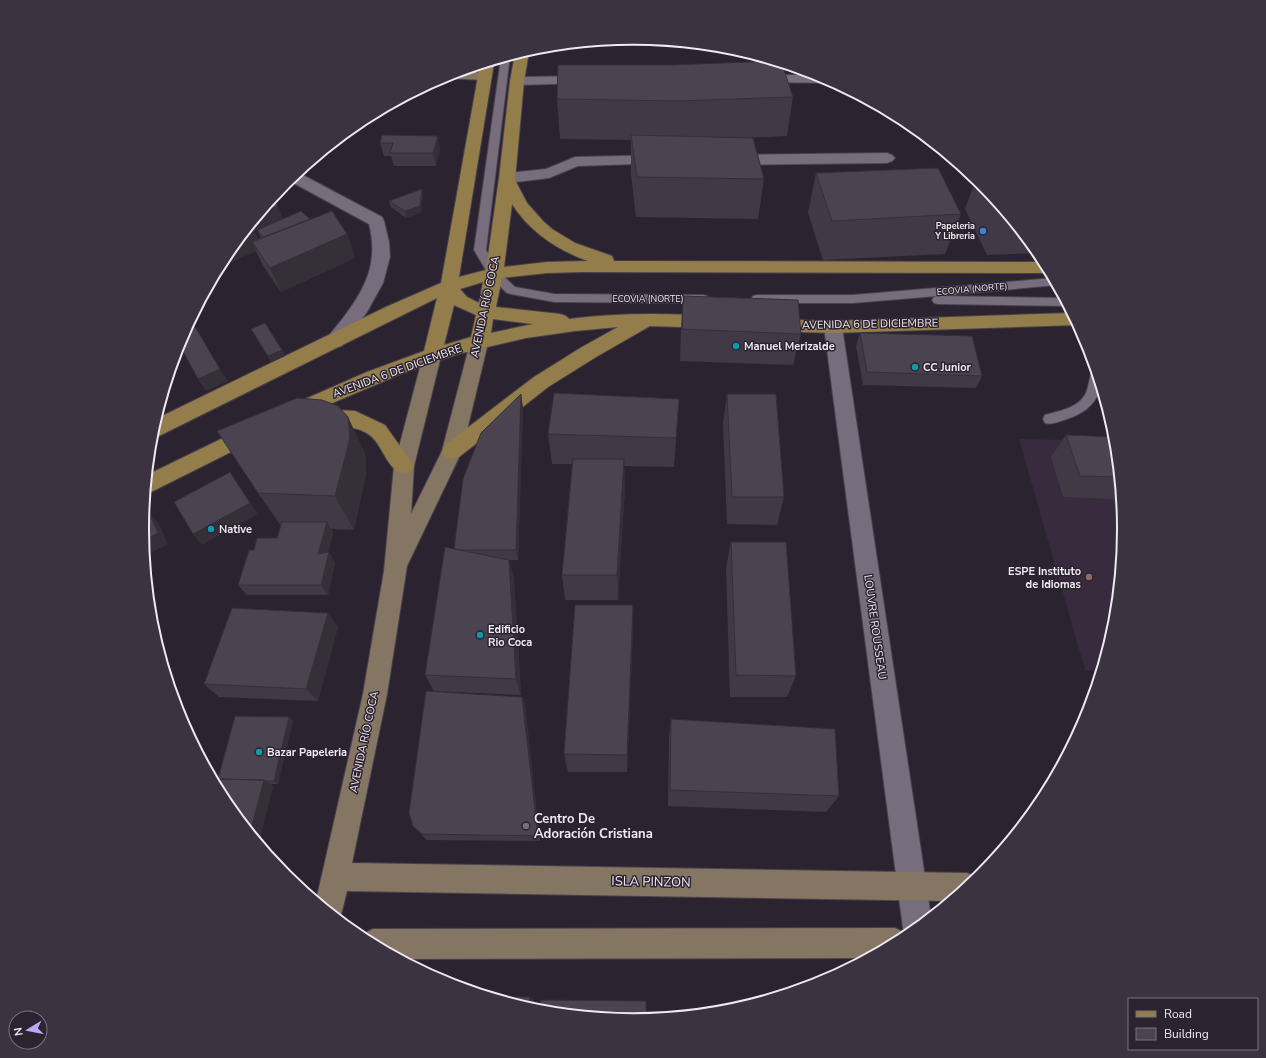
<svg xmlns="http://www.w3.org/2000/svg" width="1266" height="1058" font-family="'Nunito Sans',sans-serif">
  <rect width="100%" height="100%" fill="#2c2330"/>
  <path fill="#372b3d" d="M1019 439 1115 441 1124 529 1115 625 1101 671 1085 670Z"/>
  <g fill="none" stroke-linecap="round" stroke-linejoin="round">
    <defs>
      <path id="lane" d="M510 56 486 250 498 271 515 287 554 294 703 295 707 296 709 299 707 302 703 303 554 302 511 294 507 293 490 277 474 250 501 58Z
        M1053 278 1057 285 939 296 1063 298 1068 306 938 304 934 303 932 300 934 297 937 296 853 303H757L753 302 751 299 753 296 757 295H853Z
        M1096 371 1101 388C1094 407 1082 414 1064 420 1057 422 1052 425 1045 423L1043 419 1045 415C1059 411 1079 408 1086 393 1089 386 1089 378 1092 372Z"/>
      <path id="street" d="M759 75H819L832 81 827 83 754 82 752 79 754 76Z
        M588 76 593 77 595 80 593 83 517 85 512 84 510 81 512 78 517 77Z
        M887 153 892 155 895 158 892 161 887 163 728 165 723 163 720 160 723 157 728 155Z
        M662 155 667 157 670 160 667 163 578 166 549 178 507 183 501 181 499 178 501 175 507 173 546 169 575 157Z
        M297 172 382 217 384 221 389 242 390 257 383 283 367 312 342 346 335 348 328 346 326 341C331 331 340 323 346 314 368 285 378 259 369 224L288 180Z
        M833 321 839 322 842 327 931 917 907 936 903 928 824 327 827 322Z"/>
      <path id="secondary" d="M459 71 490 73 492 76 490 79 485 80 440 78Z
        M479 336 486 338 488 343 462 451 407 566 387 694 352 863 967 873 978 878 950 901 347 891 342 911 339 920 316 901 363 694 384 571 394 466 423 356 425 351 432 349 439 351 441 356 414 466 411 514 442 451 470 343 472 338Z
        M895 928 905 933 907 936 867 958 400 959 361 938 363 934 373 929Z"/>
      <path id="primary" d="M528 50 529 52 524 81 515 180 527 203 543 221 552 229 575 243 612 256 614 261 1045 262 1050 273 582 272 547 273 502 278 496 307 560 314 566 316 569 319C616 313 663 313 711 316L717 317 720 322 717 327 711 328 650 326 596 357 548 387 459 457 452 459 445 457 442 451 445 445 534 377 582 347 618 327 575 331 526 338 458 354 401 374 318 409 355 411 385 425 414 466 411 472C389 479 385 448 371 436 353 422 331 429 311 422L308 417 310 413 294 420 287 417 284 412 287 407 367 372 424 351 437 298 159 436 151 437 156 419 386 307 441 283 480 65 492 61 494 63 459 277 486 270 499 178 510 81 515 54ZM512 204C530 232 557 250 588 261L547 262 504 267ZM483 282 479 303 467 297 460 289ZM454 305 476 315 471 337 444 345ZM493 319 533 324 491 333Z
        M1071 313 1078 325 833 333 769 331 763 330 760 325 763 320 769 319 833 321Z
        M252 424 259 426 262 432 259 438 153 491 146 493 147 475Z"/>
    </defs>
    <use href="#lane" stroke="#49424c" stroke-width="2"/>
    <use href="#street" stroke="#49424c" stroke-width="2"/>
    <use href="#secondary" stroke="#49424c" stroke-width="2"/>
    <use href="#primary" stroke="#49424c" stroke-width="2"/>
    <use href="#lane" fill="#776d7c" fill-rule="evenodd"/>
    <use href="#street" fill="#776d7c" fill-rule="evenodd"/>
    <use href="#secondary" fill="#857563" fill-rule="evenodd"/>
    <use href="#primary" fill="#937d4a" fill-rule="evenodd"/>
  </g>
  <path fill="#413a46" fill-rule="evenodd" d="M793 97 787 136 744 138 764 179 758 219 636 217 631 175V140L560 139 557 99Z
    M382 135 440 149 436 166H394L391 156H384L380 143Z
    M816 173 961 214 945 254 823 260 808 213Z
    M976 179 980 182 1039 253 987 255 965 209Z
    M423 195 421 212 406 218 391 207 389 201Z
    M272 199 283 219H310L347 234 355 258 281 292 263 266 256 251 219 267ZM265 227 257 230 261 238 258 239 254 231Z
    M683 296 801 334 793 365 680 361 681 328Z
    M251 329 282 350 285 356 271 362Z
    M860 333 982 376 976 388 863 385 856 346Z
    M727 394 784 497 777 525 727 524 723 424Z
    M679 399 674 467 624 466 625 487 618 600H565L562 575 572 464H552L548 434Z
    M523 407 518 560H509L514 579 521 695 434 691 425 675 454 549Z
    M1066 435 1115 437 1124 529 1113 499 1063 497 1051 457Z
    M365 453 366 474 354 530 331 529 333 533 328 552 335 562 328 595H247L238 585 254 550 277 538 281 526 258 493Z
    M731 542 796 676 787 697H730L726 568Z
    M338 627 318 701 219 697 204 684Z
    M633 630 627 772H568L564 754Z
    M522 697 525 705 540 841 427 840 413 826Z
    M289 717 293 721 278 784H270L273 786 259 843 225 802 218 779Z
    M671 719 839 796 826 812 668 806 669 738Z"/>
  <path fill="#352f39" d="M438 136 440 149 436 166 433 153Z
    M422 189 423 195 421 212 406 218 405 211Z
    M278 206 283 219 254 231 262 249 252 242 256 251 219 267 225 256 260 214Z
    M347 234 355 258 281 292 270 268Z
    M282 350 285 356 271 362 268 356Z
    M220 369 228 381 206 391 198 379Z
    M521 394 523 407 518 560 516 550Z
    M348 417 365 453 366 474 354 530 335 496Z
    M624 459 625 487 618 600 617 575Z
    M230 472 258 514 202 545 193 534Z
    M148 511 158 522 168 544 145 556 143 541Z
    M327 522 333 533 325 565 318 554Z
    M329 552 335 562 328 595 321 585Z
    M509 560 514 579 521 695 516 679Z
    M633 605V630L627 772V755Z
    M328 613 338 627 318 701 306 689Z
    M522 697 525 705 540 841 538 836Z
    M289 717 293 721 278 784 274 781Z
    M264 780 273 786 259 843 250 833Z
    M530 997 534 999 533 1009 529 1008Z"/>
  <path fill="#4c4351" stroke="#352f39" d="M774 61 782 64 793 97 677 101 557 99 558 65H671Z
    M382 135 438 136 433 153H390L393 143H380Z
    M631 135 753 138 764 179 637 177Z
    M938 168 961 214 832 221 816 173Z
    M422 189 420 206 405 211 389 201Z
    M272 199 278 206 260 214Z
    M1000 206 1008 216H1005Z
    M301 211 310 219 263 237 257 230Z
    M332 211 347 234 270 268 252 242Z
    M250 226 253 230 243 234Z
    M683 296 798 300 801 334 682 329Z
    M191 320 220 369 198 379 179 344V341Z
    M265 323 282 350 268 356 251 329Z
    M860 333 972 336 982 376 867 372Z
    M554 393 679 399 676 438 548 434Z
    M521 394 516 550H460L454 549 463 479 481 433Z
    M727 394H776L784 497H732Z
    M297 398 322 400 338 406 348 417 350 438 335 496 258 493 217 431Z
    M1066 435 1115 437 1119 477 1080 476Z
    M573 459H624L617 575H562Z
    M230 472 250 503 193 534 174 502Z
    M148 511 158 533 143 541 142 529 144 513Z
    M282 522H327L318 554 329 552 321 585H238L249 550H254L257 538H277Z
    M731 542H786L796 676 736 675Z
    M445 547 509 560 516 679 425 675Z
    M575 605H633L627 755 564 754Z
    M232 608 328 613 306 689 204 684Z
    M426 691 522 697 538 836 422 834 413 826 409 813Z
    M235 716 289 717 274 781H266L264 780 218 779Z
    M671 719 835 729 839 796 670 790Z
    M212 779 264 780 250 833 225 802Z
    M494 997H530L529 1008Z
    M541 1000 646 1001V1019L633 1020 540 1011Z"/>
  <circle fill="#3f7fe0" stroke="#2c2330" stroke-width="1.5" cx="983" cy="231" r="4"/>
  <g fill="#0f9aa8" stroke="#2c2330" stroke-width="1.5">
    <circle cx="736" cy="346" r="4"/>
    <circle cx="915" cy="367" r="4"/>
    <circle cx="211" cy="529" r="4"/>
    <circle cx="480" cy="635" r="4"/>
    <circle cx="259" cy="752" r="4"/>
  </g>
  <circle fill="#8d6e63" stroke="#2c2330" stroke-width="1.5" cx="1089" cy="577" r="4"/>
  <circle fill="#6b7280" stroke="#2c2330" stroke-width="1.5" cx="526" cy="826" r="4"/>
  <g text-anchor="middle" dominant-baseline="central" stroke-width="3" stroke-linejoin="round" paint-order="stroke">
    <g font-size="9" font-weight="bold" fill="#efe9f2" stroke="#2c2330" text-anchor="end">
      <text x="975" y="226">Papeleria<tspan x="975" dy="10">Y Libreria</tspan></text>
    </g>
    <g font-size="9" fill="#efe9f2" stroke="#2c2330">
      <text transform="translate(972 289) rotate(-5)">ECOVIA (NORTE)</text>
      <text x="648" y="299">ECOVIA (NORTE)</text>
    </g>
    <g font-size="11" fill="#efe9f2" stroke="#2c2330">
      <text transform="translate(485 307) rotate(-78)">AVENIDA RÍO COCA</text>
      <text transform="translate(870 324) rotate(-1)">AVENIDA 6 DE DICIEMBRE</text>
      <text transform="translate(397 371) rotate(-20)">AVENIDA 6 DE DICIEMBRE</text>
      <text transform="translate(875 627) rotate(82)">LOUVRE ROUSSEAU</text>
      <text transform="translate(364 742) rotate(-78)">AVENIDA RÍO COCA</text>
    </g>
    <g font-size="11" font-weight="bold" fill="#efe9f2" stroke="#2c2330" text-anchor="start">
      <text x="744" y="346">Manuel Merizalde</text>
      <text x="923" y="367">CC Junior</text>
      <text x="219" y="529">Native</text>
      <text x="1081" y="571" text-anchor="end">ESPE Instituto<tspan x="1081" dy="13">de Idiomas</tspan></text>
      <text x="488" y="629">Edificio<tspan x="488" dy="13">Rio Coca</tspan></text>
      <text x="267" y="752">Bazar Papeleria</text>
    </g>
    <g font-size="13" font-weight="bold" fill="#efe9f2" stroke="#2c2330" text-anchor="start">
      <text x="534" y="819">Centro De<tspan x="534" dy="15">Adoración Cristiana</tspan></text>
    </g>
    <g font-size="13" fill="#efe9f2" stroke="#2c2330">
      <text transform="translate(651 882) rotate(1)">ISLA PINZON</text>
    </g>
  </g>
  <path d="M0 0H1266V1058H0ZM149 529a484 484 0 1 1 968 0a484 484 0 1 1-968 0Z" fill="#3c3340" fill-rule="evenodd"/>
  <path fill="none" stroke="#efe9f2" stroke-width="2" d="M149 529a484 484 0 1 1 968 0a484 484 0 1 1-968 0Z"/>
  <rect x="1128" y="998" width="130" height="52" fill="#2c2330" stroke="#7a727e"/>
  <rect x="1136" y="1011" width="20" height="6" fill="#937d4a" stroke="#7a727e"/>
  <text x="1164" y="1018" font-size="12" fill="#efe9f2">Road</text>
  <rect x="1136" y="1028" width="20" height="12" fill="#4c4351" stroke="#7a727e"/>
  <text x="1164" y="1038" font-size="12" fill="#efe9f2">Building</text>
  <g transform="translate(28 1030) rotate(260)"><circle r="19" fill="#2c2330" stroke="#7a727e"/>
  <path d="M0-3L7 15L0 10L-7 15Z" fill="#baaaf6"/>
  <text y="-6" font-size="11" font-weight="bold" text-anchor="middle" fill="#efe9f2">N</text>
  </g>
</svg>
